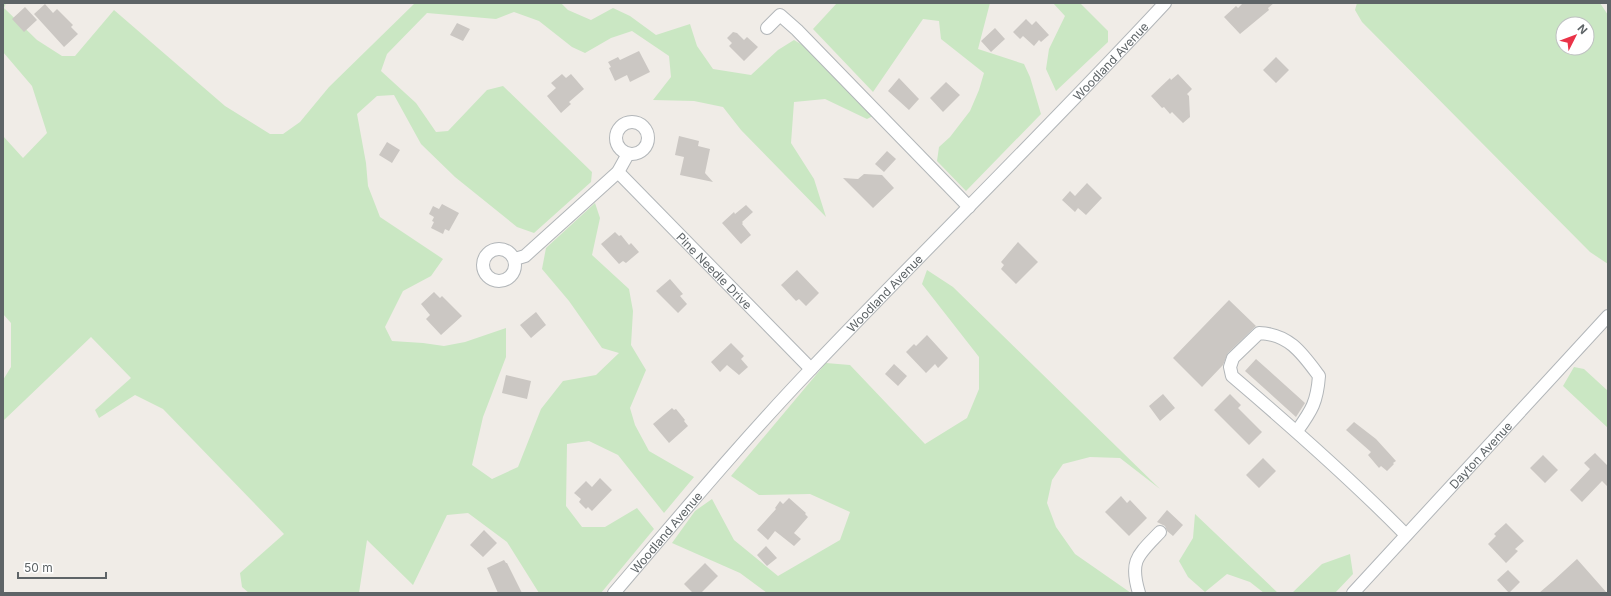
<svg xmlns="http://www.w3.org/2000/svg" width="1611" height="596" font-family="Inter,sans-serif">
  <rect width="100%" height="100%" fill="#f0ece7"/>
  <path fill="#cae7c3" fill-rule="evenodd" d="M3 3H6L4 8 37 40 62 56H75L114 10 225 106 270 134H283L300 122 329 87 415 3H561L568 10 591 20 613 8 630 16 656 35 690 24 697 46 713 69 751 75 778 50 794 40 811 50 873 116 867 119 825 99 794 102 791 143 814 179 826 217 741 130 723 107 694 101 653 100 671 77 669 56 632 31 611 38 585 53 572 47 539 21 514 12 496 19 427 13 387 54 381 71 416 103 436 132 448 131 487 90 503 86 592 172 591 182 534 233 517 227 455 177 421 144 394 95 377 96 357 114 366 163 368 186 380 217 443 259 431 276 403 291 385 327 392 341 423 343 444 346 465 342 506 328V357L483 417 472 465 492 479 518 467 541 409 563 381 596 375 619 353 602 348 569 301 542 269 546 248 595 203 600 218 592 255 629 289 633 311 631 345 646 370 630 408 635 425 649 451 694 477 664 513 618 455 589 441 567 444 566 506 582 527H605L637 508 654 529 601 593H539L507 542 468 513 447 515 413 585 367 540 359 593H249L242 587 240 573 284 534 163 409 135 395 99 418 95 410 131 378 91 337 3 421V380L11 367V323L3 314V136L23 158 47 133 32 86 3 52Z
    M837 3H990L978 49 1024 64 1030 77 1041 114 966 191 937 161 939 147 950 137 970 111 979 90 984 73 941 39 939 21 923 19 873 92 813 29Z
    M1053 3H1080L1108 31V42L1056 91 1046 69 1049 49 1065 16Z
    M1357 3H1600L1608 15V264L1590 252 1362 22 1355 10ZM1563 24H1587V48H1563Z
    M927 270 953 287 1160 489 1120 458 1090 457 1063 464 1052 480 1047 503 1056 527 1075 554 1131 593H767L740 573 672 543 695 511 712 499 734 540 778 576 840 540 850 512 810 494 759 495 731 476 826 363 850 365 925 444 967 418 979 389V357L922 284Z
    M1574 367 1584 369 1608 391V428L1563 386Z
    M1195 514 1278 593H1264L1250 582 1227 574 1205 592 1188 577 1179 561 1193 538Z
    M1350 554 1353 574 1335 593H1292L1322 564Z"/>
  <path fill="#cbc7c3" d="M1243 3H1274L1268 8 1269 10 1240 34 1224 17 1236 6 1238 8Z
    M45 4 53 13 57 9 73 25 71 27 78 34 64 47 34 14Z
    M25 7 37 20 24 32 12 19Z
    M1026 19 1032 25 1036 21 1049 35 1041 42 1039 40 1034 46 1023 36 1020 39 1013 32Z
    M457 23 470 29 463 41 450 35Z
    M995 28 1005 39 991 52 981 41Z
    M733 32 737 33 744 40 747 37 758 47 744 61 729 46 732 43 727 38Z
    M639 51 650 72 630 82 627 75 615 81 609 68 611 67 608 62 618 57 620 60Z
    M1276 57 1289 70 1276 83 1263 70Z
    M562 74 566 78 571 74 584 89 569 102 571 104 561 113 547 96 556 88 551 83Z
    M1178 74 1192 89 1187 94 1189 96 1190 117 1183 123 1172 112 1170 114 1164 107 1162 108 1151 96 1170 78 1171 80Z
    M899 78 919 99 909 110 888 91Z
    M946 82 960 95 943 112 930 98Z
    M679 136 699 141 698 146 710 149 705 173 713 182 680 175 684 157 675 155Z
    M387 142 400 150 392 163 379 155Z
    M887 151 896 159 884 172 875 164Z
    M864 174 882 175 894 188 873 208 843 178 858 179Z
    M1087 183 1102 198 1086 215 1078 208 1075 212 1062 200 1070 191 1075 196Z
    M442 204 459 213 449 231 445 229 443 234 431 228 434 222 432 221 434 217 429 214 433 206 439 209Z
    M746 205 753 212 742 222 743 223 742 224 751 235 741 244 722 223 734 212 735 214Z
    M615 232 619 236 621 235 629 245 631 243 639 252 626 263 623 261 619 264 601 244Z
    M1018 242 1038 262 1016 284 1001 269 1004 265 1001 262Z
    M797 270 819 293 806 306 799 299 796 301 781 285Z
    M670 279 683 294 680 296 687 304 678 313 656 291Z
    M434 292 440 298 442 296 462 316 441 335 426 319 430 315 421 304Z
    M1229 300 1256 326 1228 353 1223 365 1202 387 1173 358Z
    M536 312 546 325 531 338 520 325Z
    M927 335 948 358 938 368 935 364 926 373 906 352 914 344 916 346Z
    M731 343 744 356 741 359 748 367 739 375 727 365 720 372 711 362Z
    M1256 359 1305 403 1296 417 1245 371Z
    M894 364 907 376 898 386 885 374Z
    M506 375 531 381 527 399 502 393Z
    M1163 394 1175 408 1160 421 1149 406Z
    M1230 394 1241 405 1238 408 1262 432 1249 445 1214 410Z
    M672 408 674 410 676 409 685 420 684 421 688 426 669 443 653 424Z
    M1354 422 1376 439 1396 461 1393 463 1394 464 1387 471 1381 466 1379 468 1368 455 1371 452 1346 430Z
    M1595 453 1608 466V487L1602 481 1582 502 1570 490 1590 469 1584 463Z
    M1543 455 1558 470 1545 483 1530 468Z
    M1263 458 1276 471 1259 488 1246 475Z
    M600 478 612 490 592 511 588 507 586 509 579 502 581 499 574 493 586 481 592 487Z
    M1121 496 1127 503 1130 500 1147 518 1129 536 1105 512Z
    M789 498 806 513 805 514 808 517 794 533 801 539 794 546 775 531 768 540 757 530 776 509 775 508 780 501 783 504Z
    M1167 510 1183 525 1173 536 1167 531 1165 526 1157 522Z
    M1506 523 1524 541 1515 549 1518 551 1506 563 1488 544 1496 536 1494 534Z
    M484 530 497 543 483 557 470 545Z
    M766 546 777 558 767 566 757 555Z
    M1577 559 1607 593H1539L1553 581Z
    M504 560 506 563H507L522 593H498L487 568Z
    M705 563 718 576 701 593H693L684 584Z
    M1508 570 1520 582 1509 593 1497 580Z"/>
  <g fill="none" stroke-linecap="round" stroke-linejoin="round">
    <defs>
      <g id="minor">
        <path d="M767 28 780 15 797 30 969 207"/>
        <circle cx="632" cy="138" r="16"/>
        <path id="s1" d="M618 172 811 369"/>
        <circle cx="499" cy="265" r="16"/>
        <path d="M515 259 525 256 618 172 628 154"/>
        <path d="M1297 431C1312 410 1317 402 1319 376 1302 353 1289 334 1259 333L1233 358 1230 367 1232 376C1292 427 1351 479 1406 535"/>
        <path id="s2" d="M614 593C679 517 743 440 812 368 929 245 1050 127 1165 3"/>
        <path d="M1139 593C1129 560 1138 555 1160 532"/>
        <path id="s3" d="M1353 593 1608 316"/>
      </g>
    </defs>
    <use href="#minor" stroke="#b2b6b9" stroke-width="14"/>
    <use href="#minor" stroke="#fff" stroke-width="12"/>
  </g>
  <g text-anchor="middle" dominant-baseline="central" stroke-width="4" stroke-linejoin="round" paint-order="stroke">
    <g font-size="12" fill="#5e6467" stroke="#fff">
      <text stroke="none"><textPath href="#s2" startOffset="728">Woodland Avenue</textPath></text>
      <text stroke="none"><textPath href="#s1" startOffset="138">Pine Needle Drive</textPath></text>
      <text stroke="none"><textPath href="#s2" startOffset="404">Woodland Avenue</textPath></text>
      <text stroke="none"><textPath href="#s3" startOffset="188">Dayton Avenue</textPath></text>
      <text stroke="none"><textPath href="#s2" startOffset="80">Woodland Avenue</textPath></text>
    </g>
  </g>
  <rect width="1611" height="596" fill="none" stroke="#5e6467" stroke-width="8"/>
  <g transform="translate(1575 36) rotate(48)"><circle r="19" fill="#ffffff" stroke="#bfc1c2"/>
  <path d="M0-3L7 15L0 10L-7 15Z" fill="#ea3348"/>
  <text y="-6" font-size="11" font-weight="bold" text-anchor="middle" fill="#5e6467">N</text>
  </g>
  <path d="M18 572v6h88v-6" fill="none" stroke="#5e6467" stroke-width="2"/>
  <text x="24" y="572" font-size="12" fill="#5e6467" stroke="#ffffff" stroke-width="3" paint-order="stroke">50 m</text>
</svg>
